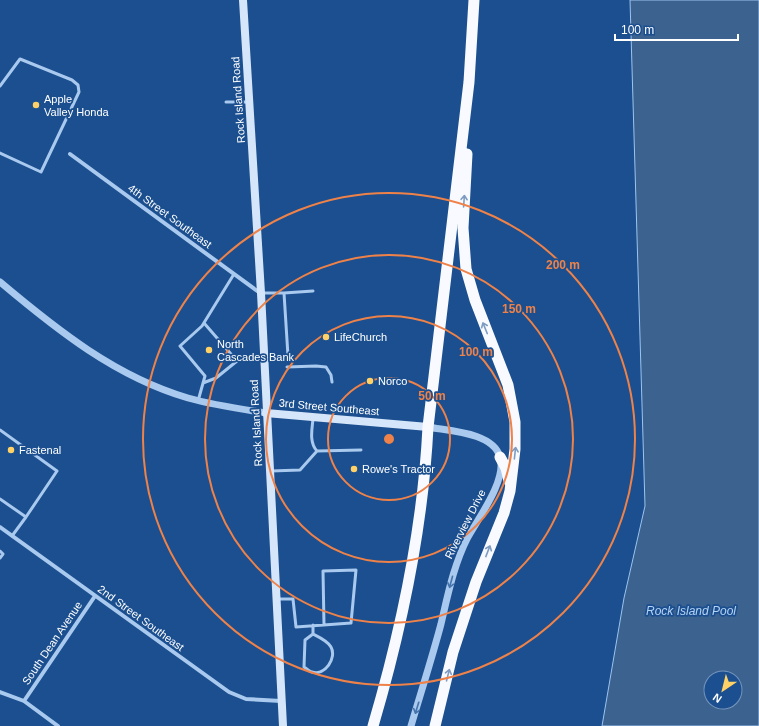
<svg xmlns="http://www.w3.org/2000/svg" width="759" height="726" font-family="Arial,sans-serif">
  <rect width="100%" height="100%" fill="#1b4f8f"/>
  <path fill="#3c6290" stroke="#9cc4f0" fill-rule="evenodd" d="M630 0H759V726H602L624 598 645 506ZM711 678H735V702H711Z"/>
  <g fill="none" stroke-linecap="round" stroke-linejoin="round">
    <path stroke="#a9c9ee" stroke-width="3" d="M0 86 20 59 72 80 78 85 79 92 41 172 0 153
      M226 102H248
      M262 293H284L288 356
      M284 293 313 291
      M287 367 316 366 326 367 331 375 332 382
      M203 383 216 378 237 361 204 323
      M198 401 205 376 180 346 202 326 234 274
      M313 419C312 429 309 443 317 451L361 450
      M0 430 57 471 26 517 0 499
      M271 471 300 470 317 451
      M12 536 26 517
      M0 551 3 554 0 558
      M278 599H293L296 627 351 623 356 570 323 571 324 625
      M313 625V634L305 640 304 667C307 669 310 672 312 672 325 676 337 658 331 647 328 641 319 637 313 634"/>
    <path stroke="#a9c9ee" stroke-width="4" d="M70 154 260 293
      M0 527 229 692 246 699 281 701
      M0 692 24 701 58 726
      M24 701 95 596"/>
    <path stroke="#a9c9ee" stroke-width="7" d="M0 282C57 330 116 377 188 398 213 405 240 409 266 413
      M411 726C421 692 432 658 441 624 448 594 454 564 468 537 479 517 507 480 500 457 493 432 448 431 428 427"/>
    <path stroke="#d6e6fa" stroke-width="8" d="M243 0 261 293 283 726
      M266 413 428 427"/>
    <path stroke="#f8faff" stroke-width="11" d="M500 457 506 468 509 481
      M373 726C401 631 423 527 428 427L469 82 474 0
      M435 726 453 652 476 582 504 513 510 491 515 449V422L508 385 475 300 466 269 463 228 467 154"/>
  </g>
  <defs><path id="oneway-shaft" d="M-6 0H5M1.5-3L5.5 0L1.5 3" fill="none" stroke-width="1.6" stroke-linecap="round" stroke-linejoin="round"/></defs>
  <g stroke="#7e9cc1">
    <use href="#oneway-shaft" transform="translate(464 201) rotate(-86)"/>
    <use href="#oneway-shaft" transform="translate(485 328) rotate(-112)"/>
    <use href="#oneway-shaft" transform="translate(515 453) rotate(-84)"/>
    <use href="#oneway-shaft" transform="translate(488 551) rotate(-69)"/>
    <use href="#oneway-shaft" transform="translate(448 675) rotate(-76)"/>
  </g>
  <g stroke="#4674ac">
    <use href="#oneway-shaft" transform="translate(451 582) rotate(105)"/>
    <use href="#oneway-shaft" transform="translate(417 708) rotate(107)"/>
  </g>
  <g fill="none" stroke="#ee8249" stroke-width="2">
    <circle cx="389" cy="439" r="61"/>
    <circle cx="389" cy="439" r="123"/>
    <circle cx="389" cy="439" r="184"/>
    <circle cx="389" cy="439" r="246"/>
  </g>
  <g fill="#ffd166" stroke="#1b4f8f" stroke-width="1.5">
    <circle cx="36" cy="105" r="4"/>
    <circle cx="326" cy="337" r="4"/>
    <circle cx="209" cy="350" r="4"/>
    <circle cx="370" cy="381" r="4"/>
    <circle cx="11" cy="450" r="4"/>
    <circle cx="354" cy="469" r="4"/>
  </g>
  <g text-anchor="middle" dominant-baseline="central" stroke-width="3.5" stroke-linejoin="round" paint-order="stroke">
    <g font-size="11" fill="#fff" stroke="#1b4f8f" text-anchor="start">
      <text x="44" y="99">Apple<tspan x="44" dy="13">Valley Honda</tspan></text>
      <text x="334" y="337">LifeChurch</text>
      <text x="217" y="344">North<tspan x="217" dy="13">Cascades Bank</tspan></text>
      <text x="378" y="381">Norco</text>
      <text x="19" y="450">Fastenal</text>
      <text x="362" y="469">Rowe's Tractor</text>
    </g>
    <g font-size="11" fill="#fff" stroke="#1b4f8f">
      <text transform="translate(238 100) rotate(-94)">Rock Island Road</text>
      <text transform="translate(170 216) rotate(36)">4th Street Southeast</text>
      <text transform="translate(329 407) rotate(5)">3rd Street Southeast</text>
      <text transform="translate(256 423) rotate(-93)">Rock Island Road</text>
      <text transform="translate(465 524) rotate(-63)">Riverview Drive</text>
      <text transform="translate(141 618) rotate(36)">2nd Street Southeast</text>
      <text transform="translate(52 643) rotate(-56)">South Dean Avenue</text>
    </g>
    <g font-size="12" font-style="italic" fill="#b5d3f5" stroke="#1b4f8f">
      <text x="691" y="611">Rock Island Pool</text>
    </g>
  </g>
  <circle cx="389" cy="439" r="6" fill="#ee8249" stroke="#1b4f8f" stroke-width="2"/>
  <g font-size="12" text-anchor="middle" font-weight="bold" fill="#ee8249" stroke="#1b4f8f" stroke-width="3.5" stroke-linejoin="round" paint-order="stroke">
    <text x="563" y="269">200 m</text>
    <text x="519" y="313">150 m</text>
    <text x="476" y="356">100 m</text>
    <text x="432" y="400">50 m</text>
  </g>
  <g transform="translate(723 690) rotate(215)"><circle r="19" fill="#1b4f8f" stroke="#7695bc"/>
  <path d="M0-3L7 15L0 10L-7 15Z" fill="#ffd166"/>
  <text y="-6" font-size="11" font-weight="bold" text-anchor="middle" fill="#ffffff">N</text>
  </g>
  <path d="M615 34v6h123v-6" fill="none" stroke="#ffffff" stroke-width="2"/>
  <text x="621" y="34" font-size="12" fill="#ffffff" stroke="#1b4f8f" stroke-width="3" paint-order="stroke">100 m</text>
</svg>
